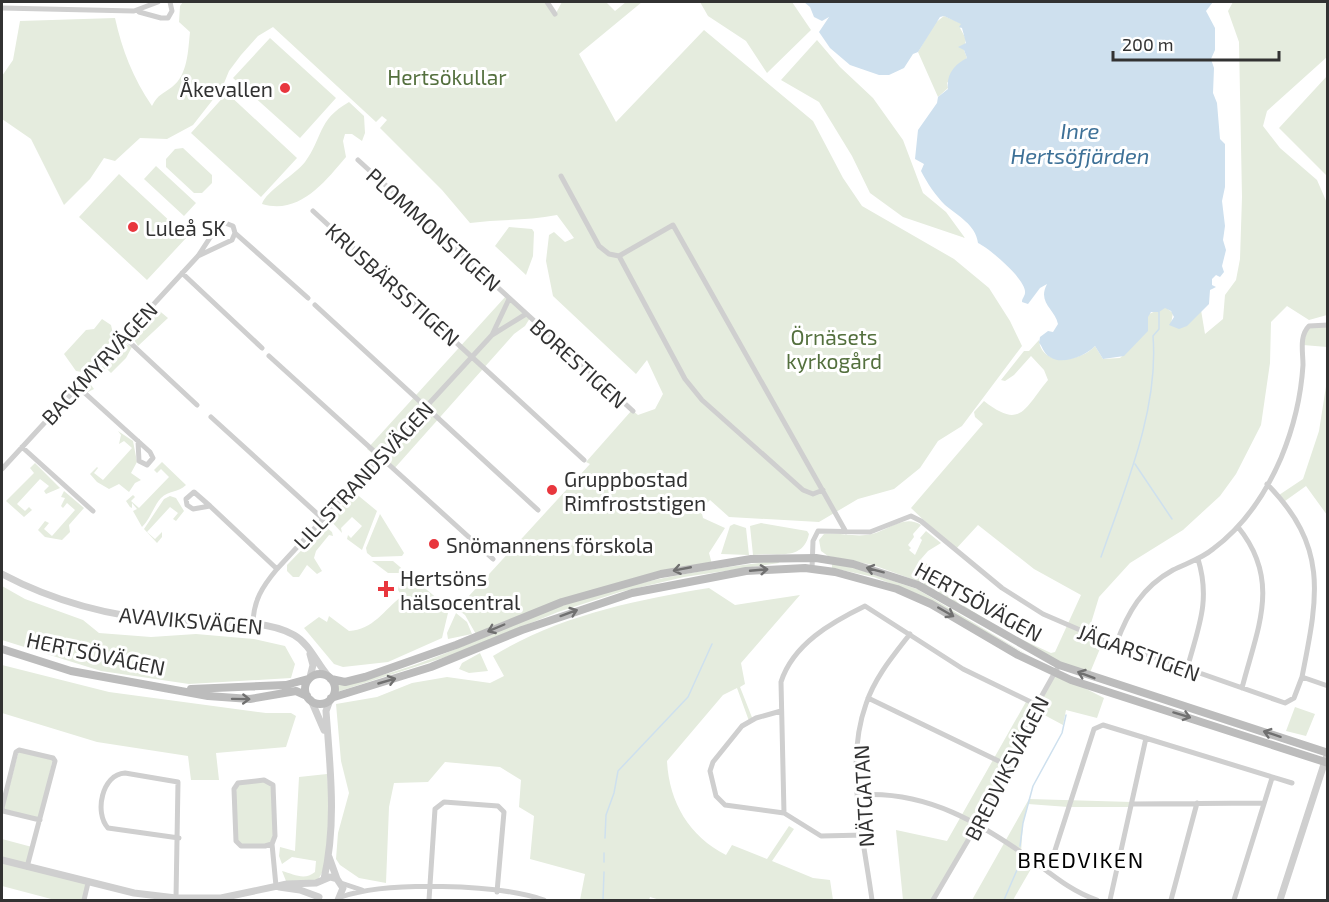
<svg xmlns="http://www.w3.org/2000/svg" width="1329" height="902" font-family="'Exo 2',sans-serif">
  <rect width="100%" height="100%" fill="#fff"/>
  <path fill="#e5ecde" d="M183 2H548L556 13 562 2H606L615 11 626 2H642L579 54 616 122 704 30 813 121 843 178 862 206 954 259 989 288 1010 321 1022 346 962 426 938 441 920 468 894 489 858 499 819 522 729 517 710 500 701 509 703 518 725 528 709 553 712 564 606 588 477 636 465 615 457 609 590 464 586 462 632 410 638 415 655 409 663 394 647 360 636 374 553 296 546 261 549 235 554 232 565 242 574 238 557 215C528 221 499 219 470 223L442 190 380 128 387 120 382 116 376 122 273 27 258 36 241 55 229 71 222 88 193 125 167 139 140 138 115 161 104 158 90 179 64 205 31 139 2 119V76L13 60 20 21 115 18C122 50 133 78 152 106 158 94 163 94 172 87 188 75 188 50 190 32L179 22 180 6Z
    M700 2H792L811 30 767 73 746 41 708 16Z
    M1233 2H1327V57L1267 111 1263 126 1280 148 1317 180 1327 203V315L1309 320 1287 306 1271 322 1270 363 1261 425 1236 474 1220 496 1183 530 1130 563 1099 597 1088 633 1104 639 1089 675 1059 665 920 582 873 565 828 556 821 551 819 540 824 534C839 532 856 538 872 534 888 530 905 514 921 525L913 534 914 537 908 545 911 548 909 550 915 555 922 540 920 538 926 531 941 543 928 551 921 559 927 564 921 579 1008 633 1051 653 1055 652 1081 595 1034 569 978 525 955 550 911 508 983 424 975 417 974 412 984 401C1021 430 1024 409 1048 380L1044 370 1031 356 1014 375 1005 381 1001 380 1024 351H1029L1039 340C1041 367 1081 362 1095 346L1103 359 1120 358 1135 343 1149 314 1165 307 1173 313 1171 324H1188L1201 310 1205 334 1223 319 1225 295 1236 280 1240 259 1242 197 1239 42 1228 11Z
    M944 16 963 24 960 28 966 39 964 50 967 58 947 83 948 88 938 97 918 52 935 23Z
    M270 38 336 98 300 138 233 78Z
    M817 40 840 67 873 98 903 140 923 193 946 212 965 238 903 217 870 193 852 156 819 102 781 80Z
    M1327 76V176L1279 128Z
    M227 93 297 158 261 197 191 133Z
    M349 102 364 116 365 133 362 141 352 134H345L343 141 346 157C324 183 299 215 262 204 266 191 296 174 305 162 323 138 317 120 349 102Z
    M183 148 212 175V183L202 193H194L166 167V159L175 149Z
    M156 166 196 203 184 216 144 179Z
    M119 174 187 237 147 280 79 217Z
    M509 227 532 229 534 232 533 256 526 275 495 246Z
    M506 296 530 318 525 326 514 334 393 470 367 449Z
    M156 308 168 318 138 346 131 335Z
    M102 319 111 325 114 338 82 372 76 371 64 354 86 330 94 329Z
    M1327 325V349V347L1303 345 1307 328Z
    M126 344 132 347 126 358 111 373 106 368 91 385 94 389 88 392 87 383 121 346Z
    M1327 380V515L1306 486 1285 501 1279 495 1303 479 1319 431Z
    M118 431 133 441 137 462 131 473 141 480 135 483 129 492 119 484 109 489 97 482 90 474 97 467 98 468 94 473 103 480 132 448 124 441 119 444 121 435Z
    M162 462 186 485C178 493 169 490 161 498 153 507 151 518 142 527L133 511 137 509 132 503V508L130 507 126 501 133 495 135 497 131 501 139 508 169 477 161 469 157 473 154 470Z
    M35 463 60 488 46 494 44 491 49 486 40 479 17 504 25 511 29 507 32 510 24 517 6 501 34 473 30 468Z
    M64 491 84 508 69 525 70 532 62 540 45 537 38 530 45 521 49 523 44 529 52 536 75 510 67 503 63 508 61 506 65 498 61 497Z
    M354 492 377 511 362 550 347 539 348 535 351 538 362 526 352 517 341 528 342 533 330 520Z
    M170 496 176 498 184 511 176 521 173 519 178 513 170 507 147 532 155 539 162 532V537L157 543 144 529 164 499Z
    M380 514 404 553 402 556 372 557 367 553 366 548Z
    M761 523 807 531 809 534C803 562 776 552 753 555L750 526Z
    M734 524 746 528 749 555 721 554 730 526Z
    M325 526 332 532 333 536 329 535 316 551 314 558 322 571 317 574 307 565 299 577H293L287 571V565Z
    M372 561H393L446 606 448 613 442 638 388 662 343 667 334 664 304 628 319 617 327 622 329 616 349 631C373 630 384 610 402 596L398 590 401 573H388Z
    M778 561 779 563 684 577 620 592 558 612 452 655 337 692 338 684C414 674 484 634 556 608 629 582 702 569 778 561Z
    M832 564 851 567 917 589 1031 657 915 593 874 577 832 568Z
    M2 586 25 599 83 620 99 633 151 637 196 634 254 639 285 646 295 664 291 678 189 684 101 671 2 640Z
    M709 588 735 605 800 595 741 663 745 684 740 687 753 720 749 721 737 688 723 695 667 761C669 802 689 836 726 855L732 845 767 859 789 826 794 829 772 861 813 878 830 880 833 900H660L650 897 649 900H580L585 874 530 859 534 816 519 807 521 780 500 767 445 762 428 782 394 783 389 807 386 883 359 878 340 865 336 859 338 833 349 793 341 761 336 704 377 697 412 683 447 677 490 683 504 676 493 656C558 616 635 600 709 588Z
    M456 613 467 622 472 634 448 639 447 633Z
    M480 653 488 671 469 673 459 669 462 663Z
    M2 665 109 692 266 713H291L296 716 286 747 216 753 219 780H191L188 756 97 742 2 713Z
    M1055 673 1104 698 1097 718 1066 710 1063 725 1035 710 1010 765 931 900H903L896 830 947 841 1027 700 1037 704Z
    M1295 707 1315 714 1306 736 1286 731Z
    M19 750 53 758 39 820 3 811Z
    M327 774C329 795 334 868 316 881H286L282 871C294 874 304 881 315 872L316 861 292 857 282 864 279 856 280 847 295 851 299 777Z
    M265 780 274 785V830L271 844 242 846 237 843 234 814 237 783Z
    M1029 799 1132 802 1131 807H1068L1028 804 1023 823 1021 852 1035 862 1013 900H972Z
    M2 839 32 847 27 866 88 883 84 900H55L2 886Z"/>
  <path fill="#cee0ee" d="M804 2H1213L1206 11 1215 28V50L1211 59 1214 68 1213 93 1217 103 1220 139 1225 144V187L1222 201 1225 226 1223 240 1226 250 1222 266 1224 272 1220 277 1216 275 1212 279V285L1216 287 1210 290 1209 304 1187 326 1179 329 1169 325 1174 317 1171 311 1165 308 1159 312H1151L1148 317V331L1124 356 1103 359 1095 346C1087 355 1062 366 1050 357 1043 353 1043 347 1039 343L1040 337 1048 331 1053 332 1058 324C1055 309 1037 303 1047 284L1040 288 1028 304 1022 302C1022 298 1025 296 1025 293 1027 280 989 248 978 243 976 225 958 216 945 205 936 196 927 183 921 171L924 164 915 159 918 130 937 103 938 97 948 89C946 74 955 64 967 58L964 50 958 47 966 43 962 28 959 27 961 24 944 16 940 17 918 52 913 54 904 68 889 75H879L850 65 830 48 819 32 829 17 822 21 814 17 810 7Z"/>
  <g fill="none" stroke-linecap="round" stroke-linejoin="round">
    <path stroke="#cee0ee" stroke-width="1.5" d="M1135 464 1172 519
      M1101 557C1125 488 1159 410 1153 336L1159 329V312
      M605 838 606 815 614 793 618 771 688 697 712 644
      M1020 846 1023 823 1033 786 1062 733 1066 715
      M604 853V862
      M603 900 604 872
      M1004 900 1020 863"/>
    <path stroke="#cfcfcf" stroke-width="5" d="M547 2 555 14
      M2 8 134 11 158 2
      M139 12 161 18H168L172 11 170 2
      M358 160 633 411
      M561 176 599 246 609 254 619 256 685 379 702 400 803 490 813 494 823 490
      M313 211 584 460
      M235 233 308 298
      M619 256 673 225 846 532
      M182 273 262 348
      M315 305 538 510
      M492 335 509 299
      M123 336 197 405
      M269 356 493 559
      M77 386 150 452 153 458 147 465 139 461 138 441
      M211 417 323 519
      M22 447 93 511
      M2 469 198 256 217 227 225 223 233 226 235 233 232 240 198 256
      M1267 484C1329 547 1318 596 1302 677L1328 686
      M210 506 194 492 186 499 187 505 193 509 210 506 277 569
      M1238 527C1282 581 1257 629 1242 688
      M812 569 813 541 818 531 870 532 911 516 921 521 1002 588 1043 614 1094 636 1285 703 1294 698 1302 677
      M253 625C253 601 262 587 277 569L492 335 526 314
      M1116 644C1128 612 1142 587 1173 570 1187 563 1201 559 1213 549 1244 526 1266 493 1281 458 1293 429 1301 397 1303 365 1303 352 1299 336 1309 326L1328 325
      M1187 669C1198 628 1211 601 1198 559
      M868 698 1011 767
      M781 711 756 718 742 726 713 762 710 771 716 796 725 805 784 813
      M859 795C927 790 982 824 1035 862 1055 877 1073 892 1097 900
      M1132 804 1264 803
      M864 835 821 836 784 813 781 682C793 644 832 622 865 606L963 669 1037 705
      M272 844 275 836 273 785 264 780 238 783 234 789 236 841 241 846H265L272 844 276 886
      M27 867 55 761 53 758 19 750 16 752 2 808 3 811 40 820
      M1048 872 1094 729 1103 725 1292 783
      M341 883 362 890
      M341 897C388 881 497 884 544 900
      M176 898 178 782 125 773C102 774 94 813 108 828L179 838
      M84 900 88 883
      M429 900 435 809 444 802 498 806 504 812 497 892
      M872 900C864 839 844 765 866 704 875 677 893 656 910 634
      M933 900 1011 767 1027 722 1059 665
      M1110 900 1146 738
      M1171 900 1197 803
      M1234 900 1272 778"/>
    <path stroke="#cfcfcf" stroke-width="7" d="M2 574C55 602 113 617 172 621 208 624 263 617 294 635 310 644 317 664 329 677
      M310 654 313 665 310 677
      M311 700 324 730
      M329 857 337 879
      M2 860 134 893 176 898H221L287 884 316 883 330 877 337 879 343 888 338 900
      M324 879C337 822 330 768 326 711L330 700
      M279 887 300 890 319 897
      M1280 900 1326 758"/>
    <path stroke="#bcbcbc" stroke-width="8" d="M2 649 71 671 208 696 250 699 296 691 307 696
      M305 689a15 15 0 1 1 30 0a15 15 0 1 1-30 0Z
      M331 679 345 682 365 677 456 645 562 602 661 574 751 559 816 558 853 564 918 585 1059 665 1328 753
      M191 689 286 685 308 679
      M331 698 431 667 522 630 632 593 746 571 805 568 835 572 897 589 931 604 1018 655 1071 680 1328 763"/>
  </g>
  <defs><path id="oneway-shaft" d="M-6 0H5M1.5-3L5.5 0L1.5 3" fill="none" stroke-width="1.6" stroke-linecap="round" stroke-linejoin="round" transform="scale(1.5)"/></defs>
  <g stroke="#707070">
    <use href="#oneway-shaft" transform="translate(682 569) rotate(169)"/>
    <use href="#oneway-shaft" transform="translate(759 570) rotate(-5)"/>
    <use href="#oneway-shaft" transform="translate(875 570) rotate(-165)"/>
    <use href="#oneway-shaft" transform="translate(946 612) rotate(30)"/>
    <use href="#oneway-shaft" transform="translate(569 613) rotate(-20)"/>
    <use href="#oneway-shaft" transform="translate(496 628) rotate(157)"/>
    <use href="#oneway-shaft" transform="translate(1086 675) rotate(-159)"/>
    <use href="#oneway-shaft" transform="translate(387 681) rotate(-16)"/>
    <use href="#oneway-shaft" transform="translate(241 699) rotate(1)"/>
    <use href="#oneway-shaft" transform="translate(1182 715) rotate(17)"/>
    <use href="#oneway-shaft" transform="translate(1272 734) rotate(-162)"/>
  </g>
  <g fill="#e8363d" stroke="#fff" stroke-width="2">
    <circle cx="285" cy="88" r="6"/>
    <circle cx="133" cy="227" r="6"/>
    <circle cx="552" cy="490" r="6"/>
    <circle cx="434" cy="544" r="6"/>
    <path d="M383 580h6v6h6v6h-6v6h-6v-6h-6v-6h6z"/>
  </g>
  <g text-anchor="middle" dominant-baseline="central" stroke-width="6" stroke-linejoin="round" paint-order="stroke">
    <g font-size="21" fill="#54703e" stroke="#fff">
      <text x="447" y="76">Hertsökullar</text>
      <text x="834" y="336">Örnäsets<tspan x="834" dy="24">kyrkogård</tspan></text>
    </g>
    <g font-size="21" fill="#323232" stroke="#fff" text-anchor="start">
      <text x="273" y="88" text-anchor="end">Åkevallen</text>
      <text x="145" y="227">Luleå SK</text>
      <text x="564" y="478">Gruppbostad<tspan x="564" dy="24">Rimfroststigen</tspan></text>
      <text x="446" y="544">Snömannens förskola</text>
      <text x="400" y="577">Hertsöns<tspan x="400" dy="24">hälsocentral</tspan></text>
    </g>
    <g font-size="21" fill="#323232" stroke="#fff">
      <text transform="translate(434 229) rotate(42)">PLOMMONSTIGEN</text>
      <text transform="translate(393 284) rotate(42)">KRUSBÄRSSTIGEN</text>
      <text transform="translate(99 363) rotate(-47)">BACKMYRVÄGEN</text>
      <text transform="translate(579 363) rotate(42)">BORESTIGEN</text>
      <text transform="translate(363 475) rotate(-47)">LILLSTRANDSVÄGEN</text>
      <text transform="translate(979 601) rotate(29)">HERTSÖVÄGEN</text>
      <text transform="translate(191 620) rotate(5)">AVAVIKSVÄGEN</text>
      <text transform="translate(1139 652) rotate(20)">JÄGARSTIGEN</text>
      <text transform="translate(96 653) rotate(12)">HERTSÖVÄGEN</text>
      <text transform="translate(1006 768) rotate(-63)">BREDVIKSVÄGEN</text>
      <text transform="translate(863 796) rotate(-93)">NÄTGATAN</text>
    </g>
    <g font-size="22" font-style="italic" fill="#3e7197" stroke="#fff">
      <text x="1080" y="130">Inre<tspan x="1080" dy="25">Hertsöfjärden</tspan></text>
    </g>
    <g font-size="22" letter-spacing="1.5" fill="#000" stroke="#fff">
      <text x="1081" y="859">BREDVIKEN</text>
    </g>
  </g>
  <rect width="1329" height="902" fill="none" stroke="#323232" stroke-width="6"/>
  <path d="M1113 51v9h166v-9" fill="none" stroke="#323232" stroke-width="3"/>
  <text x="1122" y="51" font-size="18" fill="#323232" stroke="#ffffff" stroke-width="4.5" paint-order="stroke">200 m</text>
</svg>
